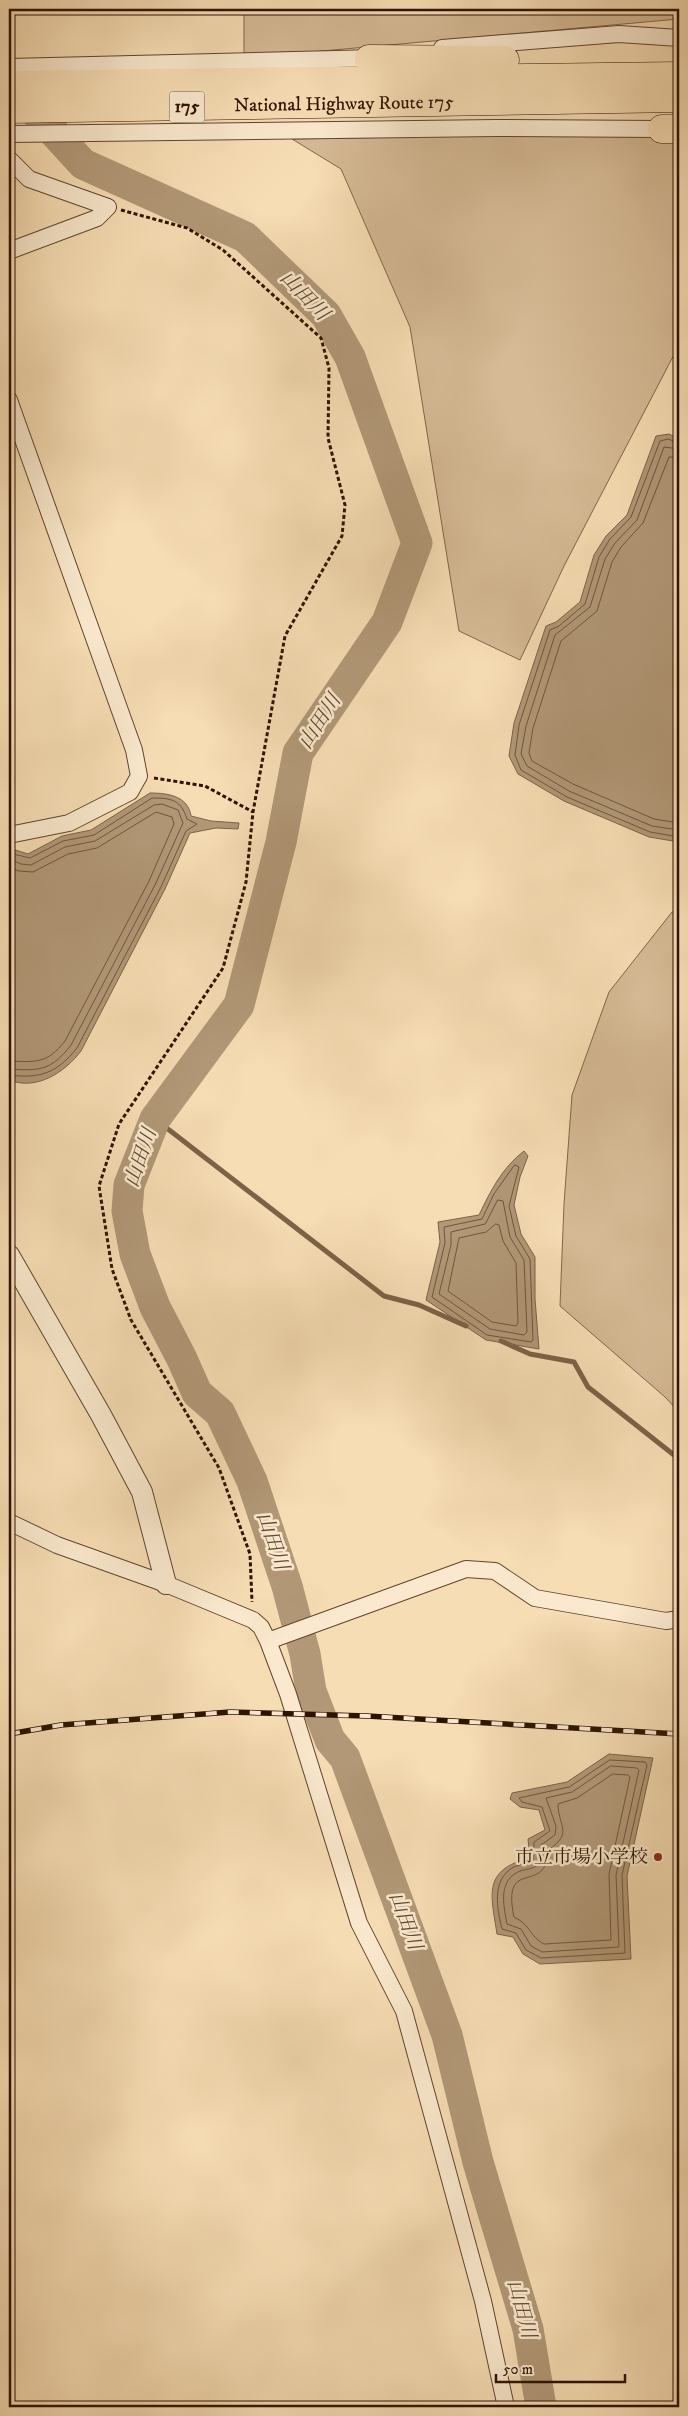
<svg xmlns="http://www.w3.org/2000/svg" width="688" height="2416" font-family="'IM FELL DW Pica','Noto Serif JP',serif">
  <rect width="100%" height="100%" fill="#f7ddb4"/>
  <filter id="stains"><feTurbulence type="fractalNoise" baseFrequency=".004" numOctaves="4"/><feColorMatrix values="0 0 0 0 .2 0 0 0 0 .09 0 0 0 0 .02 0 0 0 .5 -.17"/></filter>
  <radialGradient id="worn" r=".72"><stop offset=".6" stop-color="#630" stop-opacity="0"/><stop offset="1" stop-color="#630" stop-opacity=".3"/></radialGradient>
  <path fill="#d5ba95" stroke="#81664a" d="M244 9H679V19L244 58Z
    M679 132V345L564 566 520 660 459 631 410 327 341 169 292 139Z
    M679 911V1412L665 1397 560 1306 564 1204 572 1095 609 992 672 912Z"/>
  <path fill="#b29877" stroke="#7d6247" d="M669 434 679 439V842L649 837 564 801 518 774 509 756 514 723 546 626 556 622 580 602 594 555 606 536 627 515 656 436Z
    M150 793C168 793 188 796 191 816L211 821 239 823 238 829 216 828 190 833 165 889 81 1051C65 1072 37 1091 9 1080V848L28 854 62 836 91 830Z
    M524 1151 528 1156 520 1177 514 1205 521 1234 535 1257V1299L539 1349 486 1340 426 1300 440 1242 438 1222 479 1215C491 1190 502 1168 524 1151Z
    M609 1754 653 1758 627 1876 631 1959 540 1964 523 1954 513 1937 497 1934C491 1894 482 1870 530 1858L528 1839 545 1830 539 1810 520 1807 510 1799 512 1793 567 1782Z"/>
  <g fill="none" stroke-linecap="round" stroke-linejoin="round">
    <path stroke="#70553c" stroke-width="1" d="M679 443 668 439 660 441 631 517 610 539 599 557 585 604 559 626 550 630 519 725 515 755 521 770 567 797 650 832 679 837
      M679 449 664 447 637 520 615 543 605 559 590 607 555 635 526 726 521 754 527 766 569 791 652 826 679 830
      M679 457H669L643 523 621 547 612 562 597 611 561 641 533 728 529 753 532 761 573 784 654 819 679 823
      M9 853 30 858 63 841 94 835 152 798C172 798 181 800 187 819L197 824 186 831 161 887 77 1048C57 1073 40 1079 9 1075
      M9 859 21 864 31 865 65 847 95 841 154 805 162 804 178 810 183 823 155 885 71 1045C51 1071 39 1071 9 1069
      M9 867 19 871 33 872 68 854 97 848 156 812 172 817 174 824 149 881 65 1041C47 1064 36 1062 9 1061
      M515 1165 519 1167 509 1206 516 1236 530 1259 533 1340 531 1342 487 1335 432 1297 445 1243 444 1227 482 1219 494 1194Z
      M498 1200 503 1201 510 1237 524 1260 527 1332 524 1335 490 1329 439 1294 451 1245V1232L485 1224Z
      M496 1224 499 1225 503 1241 516 1263 518 1323 516 1326 492 1322 448 1291 459 1238 486 1232Z
      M610 1760 645 1762 647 1765 622 1875 625 1953 541 1958 526 1950 516 1933 502 1929C497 1909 491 1879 514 1867 520 1864 527 1864 533 1861L534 1842 550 1831 542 1807 522 1802 519 1798 569 1787Z
      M611 1766 637 1768 639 1770 616 1875 619 1947 542 1952 531 1946 521 1929 507 1924C504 1907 498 1884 516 1873 522 1869 531 1870 538 1865L541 1859V1845L555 1835 556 1826 546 1798 572 1792Z
      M613 1774 628 1775 630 1777 609 1874 611 1940 544 1944C529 1936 532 1926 514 1917 501 1855 547 1897 548 1850 574 1833 558 1826 558 1804L577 1798Z"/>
    <path stroke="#7d6247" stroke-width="5" d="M155 1119 384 1296 419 1305 466 1326
      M501 1341 530 1354 574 1362 588 1387 679 1459"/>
    <path stroke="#b29877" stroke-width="31" d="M16 91 83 164 245 237 326 315 350 357 417 543 387 622 298 753 281 842 239 1005 155 1119 129 1185 127 1211 135 1254 155 1307 182 1359 197 1393 220 1413 252 1481 287 1586 305 1654 311 1691 330 1740 345 1758 447 2035 478 2162 528 2329 541 2407"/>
    <defs>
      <path id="minor" d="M442 48 619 34 679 38
        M9 67 376 58
        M9 134 497 128 662 129 669 131
        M9 159 29 179 108 207 97 218 9 251
        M9 400 134 750 139 776 130 792 69 823 9 835
        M9 1522 57 1545 166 1584 253 1620 261 1627 268 1641 288 1694 359 1923 404 2011 483 2301 506 2407
        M268 1641 466 1569 495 1571 535 1598 666 1621 679 1619"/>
      <path id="tertiary" d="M9 1255 101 1415 142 1492 166 1584"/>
      <g id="trunk">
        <path d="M369 59 505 60"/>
        <path d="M9 85 679 76"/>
        <path id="s1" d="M9 109 679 98"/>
        <path d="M662 129H679"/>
      </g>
    </defs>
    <use href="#minor" stroke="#60452d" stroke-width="18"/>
    <use href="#tertiary" stroke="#60452d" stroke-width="22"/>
    <use href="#trunk" stroke="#2d1200" stroke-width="29"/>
    <path stroke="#2d1200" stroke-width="3" stroke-dasharray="4 2.5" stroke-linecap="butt" d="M121 210 187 228 223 250 321 338 329 368 328 438 345 505 342 536 285 636 253 812 246 882 223 968 119 1124 99 1186 112 1269 131 1320 219 1468 250 1554 252 1602
      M154 778 205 786 253 812"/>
    <use href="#minor" stroke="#fae9ce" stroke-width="16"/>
    <use href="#tertiary" stroke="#fae9ce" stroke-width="20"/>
    <use href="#trunk" stroke="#f7ddb4" stroke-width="28"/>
    <defs>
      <path id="rail" d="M9 1734 61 1725 230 1712 367 1716 679 1734"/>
    </defs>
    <use href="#rail" stroke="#2d1200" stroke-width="5.5"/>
    <use href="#rail" stroke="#fae9ce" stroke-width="4" stroke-dasharray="11" stroke-linecap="butt"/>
  </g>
  <circle fill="#8f2418" stroke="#fae9ce" stroke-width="2" cx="658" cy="1857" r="5"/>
  <g text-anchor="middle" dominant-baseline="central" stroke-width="5" stroke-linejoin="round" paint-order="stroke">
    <rect fill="#fae9ce" stroke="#6a523e" stroke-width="1" x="169.5" y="91.5" width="35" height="31" rx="4"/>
    <g font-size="18" font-weight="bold" fill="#2d1200">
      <text x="187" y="107">175</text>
    </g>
    <g font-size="19" fill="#2d1200" stroke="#fae9ce">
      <text stroke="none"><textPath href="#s1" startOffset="335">National Highway Route 175</textPath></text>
    </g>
    <g font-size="19" fill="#2d1200" stroke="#fae9ce" text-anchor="end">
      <text x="648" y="1857">市立市場小学校</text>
    </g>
    <g font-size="20" font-style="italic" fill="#624830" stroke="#fae9ce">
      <text transform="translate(304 296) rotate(46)">山田川</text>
      <text transform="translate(320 722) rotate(-57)">山田川</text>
      <text transform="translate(141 1158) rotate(-71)">山田川</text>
      <text transform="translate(272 1541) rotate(71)">山田川</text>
      <text transform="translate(405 1921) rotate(70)">山田川</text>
      <text transform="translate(521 2309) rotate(75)">山田川</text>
    </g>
  </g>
  <rect width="688" height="2416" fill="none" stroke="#f7ddb4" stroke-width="30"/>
  <rect x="10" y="10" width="668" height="2396" fill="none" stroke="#2d1200" stroke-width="2.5"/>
  <rect x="15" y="15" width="658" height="2386" fill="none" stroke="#2d1200"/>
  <path d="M496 2374v8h129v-8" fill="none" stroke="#2d1200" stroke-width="2.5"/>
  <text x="503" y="2374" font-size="15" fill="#2d1200" stroke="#fae9ce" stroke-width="4" paint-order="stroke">50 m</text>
  <rect width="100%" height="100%" filter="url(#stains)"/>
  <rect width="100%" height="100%" fill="url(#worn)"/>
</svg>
